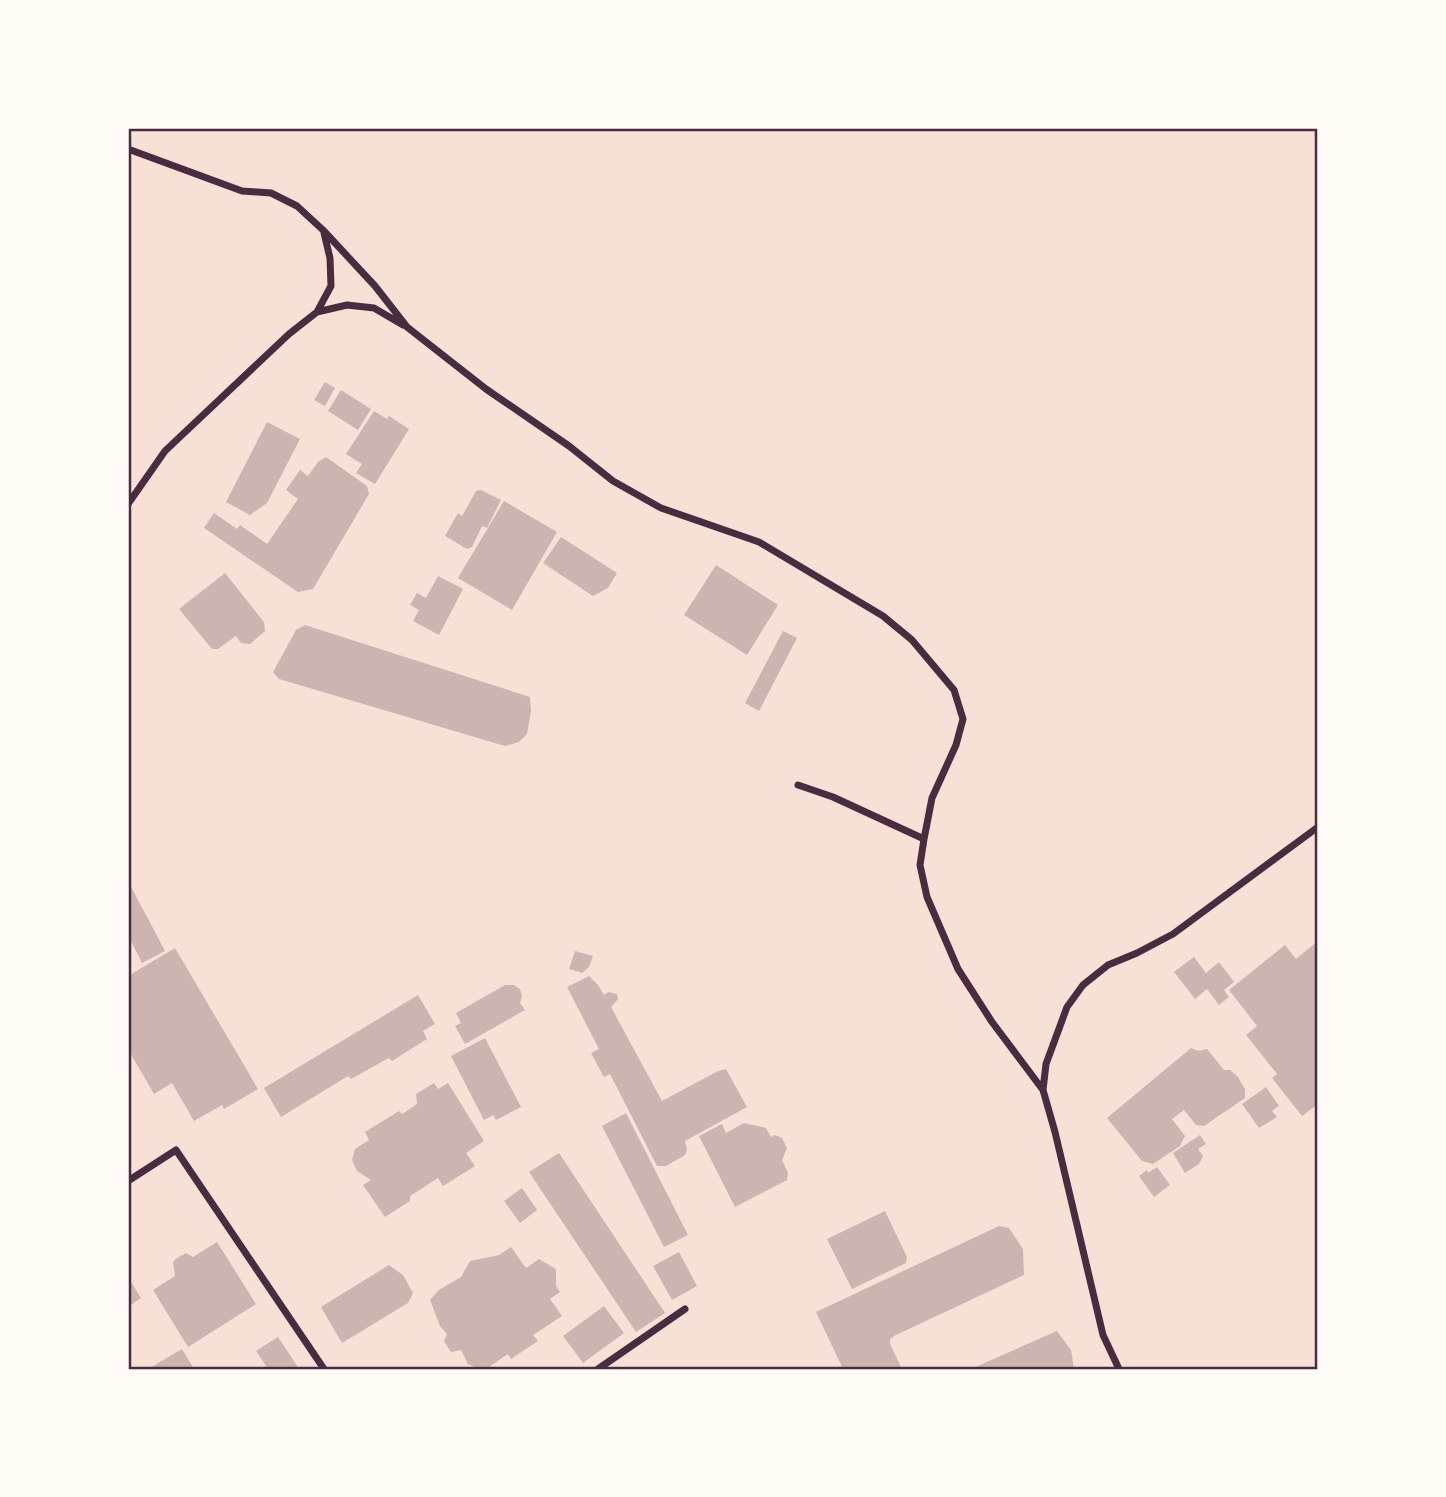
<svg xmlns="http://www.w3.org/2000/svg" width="1446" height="1497" font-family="'Work Sans',sans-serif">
  <rect width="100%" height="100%" fill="#f7e1d7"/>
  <path fill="#ccb4b1" d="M325 382 335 388 325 406 314 400Z
    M341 390 371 409 358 430 328 411Z
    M374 411 387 419 389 416 409 429 375 484 356 473 362 464 346 454Z
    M267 422 300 439 267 503 250 515 226 502Z
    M326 457 367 486 369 494 313 589 298 592 204 528 214 513 237 529 240 525 267 544 298 499 286 490 300 470 308 476 318 462Z
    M481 490 501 500 487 528 482 526 472 547 467 549 445 536 458 513 462 516 476 491Z
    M504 501 557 532 512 610 458 578Z
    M561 537 617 573 608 588 593 596 543 563Z
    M716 565 778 605 747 655 684 615Z
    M225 573 264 622 265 631 250 644 241 643 236 636 218 649H212L179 609Z
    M438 576 463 589 439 635 413 621 419 610 410 605 417 593 426 598Z
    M305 625 530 697 531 711 527 734 519 742 505 746 279 679 273 672 296 630Z
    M783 631 797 638 759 711 745 703Z
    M128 881 165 951 142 963 128 935Z
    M1318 941V1104L1302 1116 1272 1078 1277 1074 1246 1035 1257 1026 1229 990 1285 945 1296 959Z
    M175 948 258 1089 224 1109 222 1105 194 1121 172 1083 154 1094 128 1049V976Z
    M575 951 593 956 589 967 582 973 569 969Z
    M1194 957 1206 973 1219 962 1234 982 1224 990 1229 997 1219 1005 1207 989 1195 999 1174 972Z
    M589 976 598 985 604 995 608 992 617 994 618 999 611 1007 662 1101 718 1071 726 1069 747 1107 685 1141 687 1150 685 1155 666 1166H657L610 1074 604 1077 591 1053 599 1049 567 987Z
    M505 985H514L520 989 522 996 520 1003 525 1010 465 1044 455 1026 461 1023 456 1013Z
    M418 995 435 1024 423 1031 427 1039 392 1061 389 1058 351 1079 348 1076 281 1117 264 1088Z
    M485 1038 521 1107 496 1120 493 1115 484 1120 451 1056Z
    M1191 1048 1198 1051 1207 1049 1224 1070H1230L1238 1077 1245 1089V1098L1204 1126 1196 1125 1184 1110 1172 1119 1185 1136 1180 1146 1153 1164 1142 1161 1107 1118Z
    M434 1083 438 1089 448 1083 484 1141 466 1153 475 1166 443 1186 438 1178 410 1196V1201L385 1217 363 1185 371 1180 357 1171 352 1160 355 1149 369 1140 365 1132 399 1111 402 1114 417 1104 416 1094Z
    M1266 1087 1279 1106 1272 1111 1277 1117 1259 1128 1242 1104Z
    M626 1113 688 1235 664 1247 602 1126Z
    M744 1123 766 1128 771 1137 775 1135 782 1138 787 1148 782 1160 788 1173 787 1180 735 1207 699 1136 722 1124 726 1133Z
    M1200 1135 1206 1144 1198 1149 1203 1156 1199 1164 1185 1173 1173 1153Z
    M559 1153 665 1313 636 1332 529 1172Z
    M1157 1167 1170 1185 1154 1197 1139 1176 1147 1170 1148 1173Z
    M522 1188 537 1210 520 1223 504 1201Z
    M885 1211 907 1257 906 1263 852 1289 827 1239Z
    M999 1226 1009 1228 1023 1249 1024 1275 896 1335 890 1339V1344L902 1369H843L816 1312Z
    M217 1242 256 1304 188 1347 153 1290 175 1276 173 1262 177 1258 186 1253 193 1257Z
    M511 1247 526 1268 539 1259 556 1269V1286L560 1292 550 1299 562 1316 533 1335 538 1341 511 1359 508 1354 486 1369 477 1368 468 1364 461 1350 451 1352 444 1341 447 1334 440 1326 430 1300 439 1290 461 1277 470 1261 499 1255Z
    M679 1252 697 1286 672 1300 653 1266Z
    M389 1265 403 1275 413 1293 408 1303 342 1343 321 1307Z
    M128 1277 141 1298 128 1307Z
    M604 1306 624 1333 583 1363 563 1336Z
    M1057 1331 1071 1350 1074 1369H971Z
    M278 1337 299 1369H268L256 1351Z
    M182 1349 194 1369H148Z"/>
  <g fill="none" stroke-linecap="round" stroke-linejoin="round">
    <path stroke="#4a2c40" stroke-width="7" d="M128 149 242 191 271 193 297 206 323 230 375 286 407 327 486 389 569 446 613 481 661 508 759 542 883 616 912 640 954 690 963 719 956 745 932 798 924 839
      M317 312 331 286 330 258 324 233
      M128 504 165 451 289 334 317 312 347 305 374 308 403 325
      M798 785 833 797 924 839 920 865 927 897 958 969 992 1022 1043 1090
      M128 1181 176 1150 324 1369
      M598 1369 685 1309
      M1119 1369 1103 1335 1055 1132 1043 1090 1046 1064 1067 1007 1083 985 1108 965 1137 953 1173 934 1318 827"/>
  </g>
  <rect width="1446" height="1497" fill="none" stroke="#fffaf5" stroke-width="259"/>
  <rect x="130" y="130" width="1186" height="1238" fill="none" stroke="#4a2c40" stroke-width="2.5"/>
</svg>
